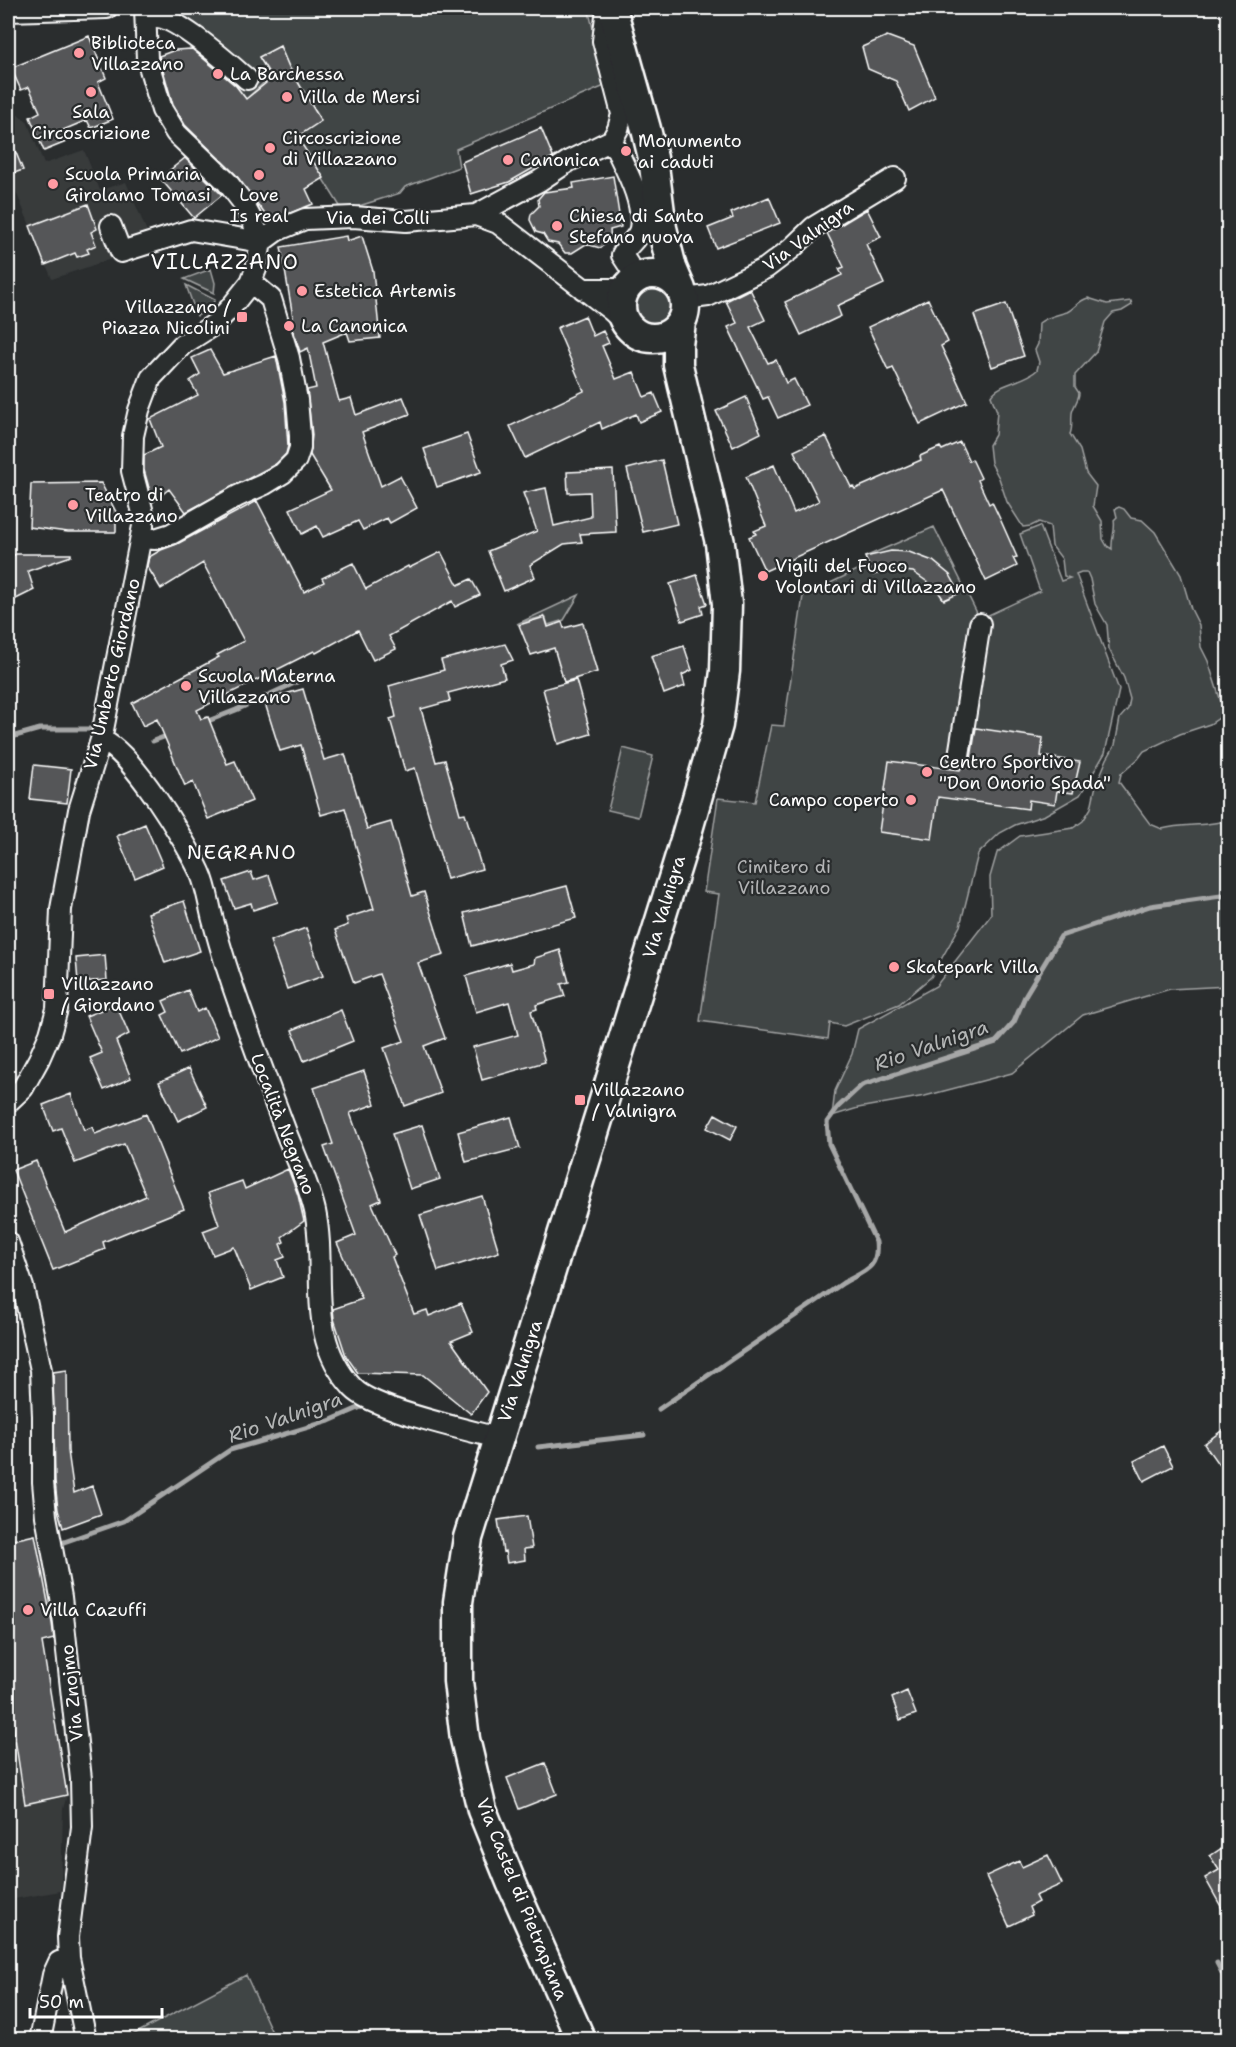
<svg xmlns="http://www.w3.org/2000/svg" width="1236" height="2047" font-family="'Shantell Sans',sans-serif">
  <rect width="100%" height="100%" fill="#2a2d2e"/>
  <filter id="ink" filterUnits="userSpaceOnUse"><feTurbulence type="fractalNoise" baseFrequency=".0167" numOctaves="2"/><feDisplacementMap in="SourceGraphic" scale="12" xChannelSelector="R" yChannelSelector="G"/><feConvolveMatrix kernelMatrix="1 2 1 2 8 2 1 2 1" color-interpolation-filters="sRGB"/></filter>
  <g filter="url(#ink)">
    <path fill="#373a3b" d="M8 91 17 114 27 121 44 164 84 150 100 190 126 182 148 234 156 244 52 279 14 187 8 189Z
      M51 1687 67 1795 63 1809 61 1891 8 1900V1692L9 1696Z"/>
    <path fill="#414445" stroke="#a0a2a2" stroke-width="1.5" d="M158 8H588L607 85 456 149 459 167 405 187 400 193 343 211 299 141 298 136 321 120 289 67 280 46 259 57 271 76 246 99 231 78 201 49 165 30Z
      M211 269 215 283 214 293 184 279Z
      M186 285 215 300 207 310 197 316Z
      M633 306a21 21 0 1 1 42 0a21 21 0 1 1-42 0Z
      M1088 298 1107 304 1131 301 1132 305 1122 311 1113 313 1105 322 1096 352 1075 375V387L1079 393C1079 400 1073 406 1072 413 1071 422 1073 427 1070 434L1080 450 1086 473 1096 486 1093 506 1102 521 1103 539 1107 546 1112 549C1111 538 1116 531 1114 520L1117 517 1115 509 1119 507 1124 509 1131 518 1142 520 1155 532 1181 575 1191 609 1199 625 1201 647 1208 661 1223 708 1219 718 1210 724 1180 734 1144 751 1138 759 1121 774 1119 782 1150 824 1162 829C1184 823 1207 827 1228 820V986L1170 989 1083 1015 1012 1073 925 1096 858 1108 832 1116 835 1091 852 1054 858 1029 936 986 991 915 990 877 997 853 1020 836 1073 828 1083 821 1091 808 1096 785 1107 759 1115 745 1120 718 1128 709 1130 699 1124 678 1109 649 1107 625 1095 604 1090 579 1087 572H1081L1076 574 1119 690 1105 753 1080 795 1045 815 1015 825 1000 833 978 854 960 926 931 977 899 1004 844 1026 830 1023 828 1039 700 1021 719 894 704 892 718 798 755 802 771 725 784 726 803 596 868 565 865 557 934 527 980 619 1040 591 1020 534 1040 526 1061 581 1070 578 1064 576 1062 559 1052 546 1050 526 1039 522 1031 526 1023 527 1007 502 999 478 991 463 989 445 995 435 997 411 991 396C1000 382 1025 382 1037 370L1039 362 1035 350 1038 344 1039 323C1046 317 1057 315 1067 312 1075 308 1079 300 1088 298Z
      M579 595 564 620 548 625 545 616 517 624Z
      M623 748 653 756 638 817 608 810Z
      M246 1975 275 2039H125Z"/>
    <g fill="none" stroke-linecap="round" stroke-linejoin="round">
      <path stroke="#a6a7a7" stroke-width="5" d="M203 723 236 710 301 680
        M8 738 40 729H92
        M153 741 169 735
        M659 1409 843 1283C864 1271 879 1269 876 1242L829 1144 827 1122 838 1107 862 1085 996 1042 1014 1022 1026 994 1061 936 1150 906 1228 895
        M538 1447 644 1435
        M64 1542 124 1521 230 1450 329 1421 361 1407 371 1409
        M1217 1963 1228 1984"/>
    </g>
    <path fill="#555758" stroke="#fff" stroke-width="1.5" d="M89 36 106 78 98 82 113 119 91 128 87 120 61 131 66 142 44 151 30 117 40 112 29 87 21 90 11 68Z
      M887 36 914 46 935 97 909 111 896 81 868 69 862 47Z
      M280 46 289 67 321 121 297 137 324 178 306 189 313 204 270 221 236 175 185 125 173 105 159 56 175 50 192 49 236 86 246 99 272 78 259 57Z
      M541 128 553 157 509 182 471 194 462 162Z
      M8 133 23 170 8 175Z
      M185 158 222 195 194 218 160 178Z
      M613 176 621 227 610 230 611 240 600 248 586 244 572 253H565L558 244 548 242 543 234 536 232 530 220 531 214 539 206 538 199 544 192 574 188 573 183Z
      M769 197 780 223 716 248 708 228 733 218 731 213Z
      M88 204 97 229 91 232 96 245 87 249 89 253 77 257 75 253 45 265 30 226Z
      M867 209 881 237 866 244 884 284 837 306 841 316 801 335 785 302 842 275 839 269 844 267 827 233Z
      M346 236 347 241 362 236 373 271 380 338 350 341 347 332 323 342 339 401 351 398 356 415 403 397 410 414 362 432 381 486 400 476 417 508 390 523 387 518 363 530 358 521 323 537 317 526 302 534 290 509 331 490 310 455 312 435 307 390 316 388 308 348 300 352 291 323H294L281 247Z
      M750 289 765 320 750 327 768 363 776 360 786 383 794 379 807 405 778 418 768 397 763 399 728 327 737 323 726 301Z
      M928 299 948 342 941 346 967 402 920 424 893 368 888 370 868 327Z
      M1006 304 1024 356 992 367 974 315Z
      M585 316 593 336 603 331 609 343 602 346 616 379 634 372 644 397 654 393 662 412 639 422 636 414 602 429 600 422 525 458 510 426 584 391 557 328Z
      M210 350 223 373 276 356 285 402 288 446 286 454 276 464 186 512 169 489 153 502 144 470V455L161 447 150 419 198 395 190 381 200 374 192 358Z
      M746 397 761 433 733 447 716 411Z
      M467 434 481 472 437 487 424 449Z
      M826 436 851 487 853 486 855 489 921 460 920 456 940 447 942 450 960 442 969 461 972 459 981 478 978 480 989 504 992 502 1001 521 1017 557 1013 558 1017 566 986 581 943 490 765 571 749 537 756 534 754 531 766 526 746 477 774 465 794 513 819 501 794 451Z
      M662 460 677 524 643 532 627 469Z
      M613 470 616 532 580 534 582 542 564 544 530 565 535 577 504 591 488 551 537 531 523 493 546 488 554 526 591 517 590 492 568 493 567 472Z
      M101 483 116 512V532H68L29 527 31 484Z
      M257 501 304 592 324 582 322 578 353 563 366 589 408 566 409 568 441 552 458 585 471 579 480 595 455 607 452 601 389 636 396 649 373 660 358 630 316 653 314 651 197 710 201 719 208 717 227 764 235 761 252 801 208 819 193 782 185 786 157 719 143 726 132 703 219 657 217 655 244 641 203 563 161 589 147 566 149 557 161 550 177 544Z
      M891 551 909 552 933 561 950 575 960 593 944 600 935 587 913 572 894 570 873 575 865 557Z
      M16 554H71V556L28 571 34 590 8 603V558Z
      M697 575 707 604 701 606 703 614 682 621 670 584Z
      M545 617 548 627 562 622 564 628 583 623 597 672 564 682 554 648 531 655 519 625Z
      M505 644 513 660 501 664 505 678 448 693 450 701 421 709 436 762 445 760 460 814 465 813 482 869 447 879 415 768 405 771 390 719 396 717 389 686 444 670 441 660Z
      M684 646 692 670 682 675 685 686 664 694 651 656Z
      M576 680 591 734 558 744 543 689Z
      M303 689 324 760 345 754 367 829 391 822 412 896 424 892 444 955 418 963 445 1038 424 1046 441 1093 405 1106 384 1048 404 1041 379 974 354 983 335 930 348 925 346 918 374 909 345 808 321 815 301 745 280 751 264 700Z
      M976 728 1043 738 1041 756 1080 762 1073 793 1057 791 1055 804 1029 800 1028 809 938 797 932 839 879 832 889 761 960 770 961 768 968 764 971 758Z
      M34 765 71 769 67 803 30 799Z
      M145 824 163 866 135 878 117 836Z
      M251 872 254 880 269 875 278 902 253 910 251 903 234 908 224 881Z
      M567 886 576 918 472 946 464 913Z
      M184 901 200 951 165 963 148 913Z
      M306 928 323 976 287 989 270 941Z
      M560 950 569 982 561 984 565 996 536 1005 537 1009 531 1011 545 1062 482 1080 473 1047 518 1035 509 1002 476 1012 466 976 510 963 512 970 534 964 535 958Z
      M105 955 107 980 78 982 76 958Z
      M188 990 197 1012 205 1008 218 1037 180 1054 162 1015 168 1012 163 1001Z
      M116 1004 129 1034 116 1041 131 1078 104 1090 90 1058 102 1053 86 1016Z
      M341 1010 353 1041 304 1061 292 1030Z
      M189 1068 207 1107 178 1121 159 1082Z
      M364 1071 375 1104 350 1113 381 1200 372 1204 395 1255 392 1257 414 1314 427 1310 429 1316 461 1303 473 1332 451 1341 487 1392 471 1414 423 1375 358 1373 346 1356 334 1319 333 1309 362 1299 337 1243 356 1235 324 1147 333 1144 314 1088Z
      M71 1094 84 1130 92 1127 95 1134 146 1114 184 1209 103 1242 105 1249 53 1270 13 1170 36 1161 65 1232 146 1196 124 1144 75 1163 61 1128 53 1131 43 1105Z
      M715 1114 737 1126 730 1140 707 1128Z
      M511 1117 520 1148 466 1162 458 1132Z
      M422 1125 440 1179 410 1189 392 1134Z
      M288 1169 298 1195 304 1221 282 1237 284 1242 280 1244 285 1257 277 1260 283 1277 251 1290 234 1247 213 1255 203 1231 219 1225 208 1193 242 1181 245 1189Z
      M482 1196 499 1252 438 1271 420 1215Z
      M67 1370 68 1451 74 1493 92 1486 101 1514 63 1528 58 1510 55 1481 53 1372Z
      M1228 1426V1478L1204 1444Z
      M1163 1446 1173 1466 1144 1481 1134 1461Z
      M527 1516 532 1548 524 1549 525 1560 507 1563 505 1551 503 1552 498 1520Z
      M35 1535 52 1623 54 1639 42 1642 67 1795 25 1804 8 1692V1541Z
      M907 1691 916 1714 900 1720 892 1698Z
      M545 1763 557 1794 519 1809 507 1778Z
      M1228 1844V1919L1205 1878 1219 1870 1210 1856Z
      M1048 1855 1062 1884 1035 1896 1038 1902 1029 1907 1032 1915 1009 1926 986 1876 1019 1861 1022 1867Z"/>
    <g fill="none" stroke-linecap="round" stroke-linejoin="round">
      <defs>
        <path id="street" d="M8 11 107 8
          M155 17C176 16 229 64 247 79
          M612 140C623 165 645 200 640 229 637 241 626 245 622 255L637 278
          M476 215 539 181 569 161 612 140 618 129 622 114 603 41 607 8
          M111 226 121 252 191 230 261 242
          M261 242 276 231 305 219 353 217 406 221 476 215 498 223 611 310 626 324
          M583 289H625
          M685 299 708 296 766 268 791 249 814 227 895 178
          M142 538 155 539 171 534 238 496 265 484 283 473 296 460 300 448V436L297 400 289 358 271 299 251 282
          M101 740C131 750 186 842 200 872 207 887 209 905 213 920 221 950 230 979 240 1007 255 1050 271 1092 287 1135 297 1160 309 1185 315 1211 328 1274 304 1335 353 1388 372 1409 467 1430 498 1438
          M959 756 980 624
          M8 1102 23 1088 39 1059 50 1034 57 1009 61 909 79 810 101 740 143 526V513L132 471 133 436 139 410 151 378 182 345 215 324 231 307 251 282 256 269 261 242 253 222 241 200 227 182 176 133 162 110 147 59 145 8
          M8 1242 23 1287 41 1370 43 1416V1482L46 1516 61 1597 81 1779 82 1827 68 1937 69 1958 86 2040
          M40 2040 53 1975 59 1962 69 1958"/>
        <path id="secondary" d="M612 8 646 129 653 158 662 228 672 268 681 289
          M621 306a32 32 0 1 1 64 0a32 32 0 1 1-64 0Z
          M581 2040 511 1882 482 1810 465 1739 458 1681V1602L468 1538 685 840 718 725 725 671 727 604 720 543 678 365V345L681 322"/>
      </defs>
      <use href="#street" stroke="#fff" stroke-width="24"/>
      <use href="#secondary" stroke="#fff" stroke-width="33"/>
      <use href="#street" stroke="#2a2d2e" stroke-width="20"/>
      <use href="#secondary" stroke="#2a2d2e" stroke-width="28"/>
    </g>
  </g>
  <g fill="#ff9aa2" stroke="#2a2d2e" stroke-width="2">
    <circle cx="79" cy="53" r="6"/>
    <circle cx="218" cy="74" r="6"/>
    <circle cx="91" cy="92" r="6"/>
    <circle cx="287" cy="97" r="6"/>
    <circle cx="270" cy="148" r="6"/>
    <circle cx="626" cy="151" r="6"/>
    <circle cx="508" cy="160" r="6"/>
    <circle cx="259" cy="175" r="6"/>
    <circle cx="53" cy="184" r="6"/>
    <circle cx="557" cy="226" r="6"/>
    <circle cx="302" cy="291" r="6"/>
    <rect x="236" y="311" width="12" height="12" rx="3"/>
    <circle cx="289" cy="326" r="6"/>
    <circle cx="73" cy="505" r="6"/>
    <circle cx="763" cy="576" r="6"/>
    <circle cx="186" cy="686" r="6"/>
    <circle cx="927" cy="772" r="6"/>
    <circle cx="911" cy="800" r="6"/>
    <circle cx="894" cy="967" r="6"/>
    <rect x="43" y="988" width="12" height="12" rx="3"/>
    <rect x="574" y="1094" width="12" height="12" rx="3"/>
    <circle cx="28" cy="1610" r="6"/>
  </g>
  <g text-anchor="middle" dominant-baseline="central" stroke-width="4.5" stroke-linejoin="round" paint-order="stroke">
    <g font-size="18" fill="#fff" stroke="#2a2d2e" text-anchor="start">
      <text x="91" y="43">Biblioteca<tspan x="91" dy="21">Villazzano</tspan></text>
      <text x="230" y="74">La Barchessa</text>
      <text x="299" y="97">Villa de Mersi</text>
      <text x="91" y="112" text-anchor="middle">Sala<tspan x="91" dy="21">Circoscrizione</tspan></text>
      <text x="282" y="138">Circoscrizione<tspan x="282" dy="21">di Villazzano</tspan></text>
      <text x="638" y="141">Monumento<tspan x="638" dy="21">ai caduti</tspan></text>
      <text x="520" y="160">Canonica</text>
      <text x="65" y="174">Scuola Primaria<tspan x="65" dy="21">Girolamo Tomasi</tspan></text>
      <text x="259" y="195" text-anchor="middle">Love<tspan x="259" dy="21">Is real</tspan></text>
      <text x="569" y="216">Chiesa di Santo<tspan x="569" dy="21">Stefano nuova</tspan></text>
      <text x="314" y="291">Estetica Artemis</text>
      <text x="230" y="307" text-anchor="end">Villazzano /<tspan x="230" dy="21">Piazza Nicolini</tspan></text>
      <text x="301" y="326">La Canonica</text>
      <text x="85" y="495">Teatro di<tspan x="85" dy="21">Villazzano</tspan></text>
      <text x="775" y="566">Vigili del Fuoco<tspan x="775" dy="21">Volontari di Villazzano</tspan></text>
      <text x="198" y="676">Scuola Materna<tspan x="198" dy="21">Villazzano</tspan></text>
      <text x="939" y="762">Centro Sportivo<tspan x="939" dy="21">"Don Onorio Spada"</tspan></text>
      <text x="899" y="800" text-anchor="end">Campo coperto</text>
      <text x="906" y="967">Skatepark Villa</text>
      <text x="61" y="984">Villazzano<tspan x="61" dy="21">/ Giordano</tspan></text>
      <text x="592" y="1090">Villazzano<tspan x="592" dy="21">/ Valnigra</tspan></text>
      <text x="40" y="1610">Villa Cazuffi</text>
    </g>
    <g font-size="18" fill="#fff" stroke="#2a2d2e">
      <text x="378" y="218">Via dei Colli</text>
      <text transform="translate(808 236) rotate(-36)">Via Valnigra</text>
      <text transform="translate(112 674) rotate(-77)">Via Umberto Giordano</text>
      <text transform="translate(664 907) rotate(-73)">Via Valnigra</text>
      <text transform="translate(283 1124) rotate(69)">Località Negrano</text>
      <text transform="translate(520 1371) rotate(-72)">Via Valnigra</text>
      <text transform="translate(72 1693) rotate(-96)">Via Znojmo</text>
      <text transform="translate(522 1899) rotate(68)">Via Castel di Pietrapiana</text>
    </g>
    <g font-size="18" fill="#b3b4b5" stroke="#2a2d2e">
      <text x="784" y="867">Cimitero di<tspan x="784" dy="21">Villazzano</tspan></text>
    </g>
    <g font-size="20" letter-spacing="1.5" fill="#fff" stroke="#2a2d2e">
      <text x="242" y="852">NEGRANO</text>
    </g>
    <g font-size="20" font-style="italic" fill="#b4b6b6" stroke="#2a2d2e">
      <text transform="translate(931 1045) rotate(-19)">Rio Valnigra</text>
      <text transform="translate(285 1417) rotate(-19)">Rio Valnigra</text>
    </g>
    <g font-size="21" letter-spacing="1.5" fill="#fff" stroke="#2a2d2e">
      <text x="225" y="262">VILLAZZANO</text>
    </g>
  </g>
  <rect width="1236" height="2047" fill="none" stroke="#2a2d2e" stroke-width="30"/>
  <rect x="15" y="15" width="1206" height="2017" fill="none" stroke="#fff" stroke-width="2" filter="url(#ink)"/>
  <path d="M30 2008v9h132v-9" fill="none" stroke="#ffffff" stroke-width="3"/>
  <text x="39" y="2008" font-size="18" fill="#ffffff" stroke="#2a2d2e" stroke-width="4.5" paint-order="stroke">50 m</text>
</svg>
